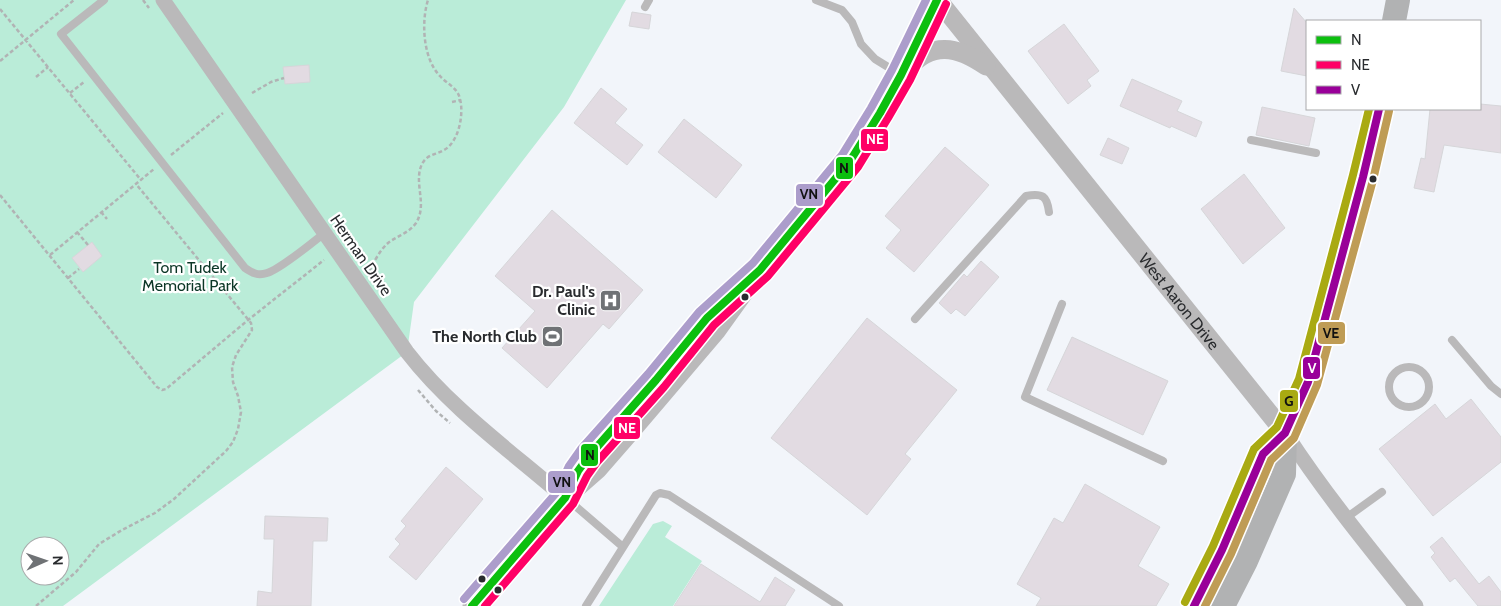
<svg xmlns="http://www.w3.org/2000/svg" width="1501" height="606" font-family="Cabin,sans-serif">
  <rect width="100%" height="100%" fill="#f2f5fa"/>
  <path fill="#baecd8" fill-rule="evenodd" d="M0 0H626L564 107 414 302 407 352 63 606H0ZM30 546H60V576H30Z
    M663 521 672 526 665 537 702 561 673 606H599L653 524Z"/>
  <path fill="#e2dbe2" stroke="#d6d6d9" d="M1294 8 1307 23V76L1281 71Z
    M632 12 651 15 649 29 629 26Z
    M1064 24 1099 71 1087 80 1091 86 1068 104 1028 51Z
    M309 65 310 82 285 84 283 67Z
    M1132 79 1182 101 1177 111 1202 122 1196 137 1171 126 1170 128 1120 106Z
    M601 88 627 109 615 123 643 145 627 165 574 123Z
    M1480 104 1501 106V153L1444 145 1434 192 1414 188 1421 158 1425 159 1430 109H1480Z
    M1262 107 1315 118 1309 146 1256 135Z
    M684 119 742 165 716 198 658 152Z
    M1108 138 1129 148 1122 164 1100 155Z
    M945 147 989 185 914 272 886 248 901 230 885 216Z
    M1244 174 1285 228 1243 264 1201 209Z
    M552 210 643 290 609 329 603 324 547 388 502 348 535 311 495 276Z
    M92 242 102 256 83 272 72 258Z
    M981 261 999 277 965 316 956 309 951 314 939 303 964 274 967 277Z
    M867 318 957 390 905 454 911 459 867 515 771 438Z
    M1072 337 1168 381 1143 435 1047 390Z
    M1471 399 1501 437V462L1433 516 1379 449 1435 404 1446 419Z
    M446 467 483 499 416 580 389 557 400 544 395 539 406 526 401 521Z
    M1085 484 1160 527 1138 566 1169 584 1156 606H1036L1041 598 1017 584 1054 518 1063 523Z
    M265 516 328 518 327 541H313L311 606H257L258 591 272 593 274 539H264Z
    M1442 537 1479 584 1489 576 1501 592V606H1478L1455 578 1450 582 1431 557 1435 553 1430 547Z
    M701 564 760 602 775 577 795 590 785 606H674Z"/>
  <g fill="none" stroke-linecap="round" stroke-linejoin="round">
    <path stroke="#b1b3b4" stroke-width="2.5" stroke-dasharray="4 2.5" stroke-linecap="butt" d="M143 0 149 8
      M0 9 141 180
      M0 61 74 0
      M36 77 48 67
      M70 93 84 82
      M252 93 271 82 284 78
      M452 102 461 100
      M171 155 223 113
      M0 195 157 387 162 390 166 389 248 320 324 260
      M101 212 107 219
      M77 232 88 245
      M50 255 154 169
      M369 271C374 262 380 250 388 243 397 236 409 233 416 223 428 204 413 183 422 164 427 154 436 155 444 150 459 142 464 114 460 99 458 88 447 84 440 76 423 59 421 22 428 0
      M68 278 79 269
      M418 390 436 411 450 423
      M36 606 76 572 99 544 122 530 155 513 174 499 226 451 233 442 238 429 241 412 238 396 233 382 232 367 236 355 252 330 251 323 136 184"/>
    <path stroke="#bab9ba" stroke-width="8" d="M104 0 61 34 245 268C252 273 258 276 267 273 281 269 311 243 325 233
      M816 0 842 10 852 22 861 44 875 59 901 75
      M645 7 649 0
      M1251 140 1316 153
      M1062 304 1025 397 1163 461
      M915 319 1026 196C1043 193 1047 196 1049 212
      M1452 340 1491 386 1501 394
      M1389 387a20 20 0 1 1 40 0a20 20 0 1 1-40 0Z
      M566 498 623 547
      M1346 518 1382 492
      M586 606 656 495 660 493 669 495 839 606"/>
    <path stroke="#bab9ba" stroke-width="15" d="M163 0 407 352C450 408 512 452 565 498
      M1286 434C1325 494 1371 550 1416 606"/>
    <g stroke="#bab9ba" stroke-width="19">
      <path id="s1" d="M938 0 1285 433"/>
      <path d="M907 69C932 41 957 46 986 66"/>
      <path d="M569 490C589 449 624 417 653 382 681 351 703 320 735 292"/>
      <path d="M472 606 565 498 598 469 632 430 717 330 760 270 850 161 880 113 901 75 937 0"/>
    </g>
    <path stroke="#b1b2b3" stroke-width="24" d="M1394 21 1398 0
      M1194 606 1222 550 1263 454 1285 433 1308 382 1363 177 1379 109
      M1223 606 1246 561 1284 474 1285 433"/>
    <defs>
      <path id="bus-1" d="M472 606 565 498 578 471 589 456 656 380 707 318 760 270 850 161 880 113 901 75 937 0"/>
      <path id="bus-2" d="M485 606 573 504 587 476 597 462 664 387 714 325 768 276 858 167 888 118 910 80 946 4"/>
      <path id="bus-3" d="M1194 606 1222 550 1263 454 1285 433 1308 382 1363 177 1379 109"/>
      <path id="bus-4" d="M1205 606 1231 554 1271 460 1294 438 1317 385 1373 180 1389 111"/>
      <path id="bus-5" d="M1185 602 1213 546 1254 449 1277 427 1299 379 1353 175 1369 109"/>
      <path id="bus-6" d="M464 599 557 492 569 466 581 449 648 374 699 312 753 263 842 155 871 108 892 70 926 0"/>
    </defs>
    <use href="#bus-1" stroke="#fff" stroke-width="11"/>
    <use href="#bus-2" stroke="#fff" stroke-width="11"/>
    <use href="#bus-3" stroke="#fff" stroke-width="11"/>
    <use href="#bus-4" stroke="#fff" stroke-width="11"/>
    <use href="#bus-5" stroke="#fff" stroke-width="11"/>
    <use href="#bus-6" stroke="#fff" stroke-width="11"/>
    <use href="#bus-1" stroke="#0cbf0e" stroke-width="8"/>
    <use href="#bus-2" stroke="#f06" stroke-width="8"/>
    <use href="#bus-3" stroke="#909" stroke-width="8"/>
    <use href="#bus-4" stroke="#bf9c55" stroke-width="8"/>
    <use href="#bus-5" stroke="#a9aa12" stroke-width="8"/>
    <use href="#bus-6" stroke="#ac9dcb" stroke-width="8"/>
  </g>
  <defs>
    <symbol id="hospital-square" viewBox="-11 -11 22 22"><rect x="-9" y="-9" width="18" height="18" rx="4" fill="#6f7275" stroke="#fff"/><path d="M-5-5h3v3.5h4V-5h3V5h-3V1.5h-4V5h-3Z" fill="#fff"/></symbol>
    <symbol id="stadium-square" viewBox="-11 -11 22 22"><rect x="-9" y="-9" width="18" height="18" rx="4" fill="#6f7275" stroke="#fff"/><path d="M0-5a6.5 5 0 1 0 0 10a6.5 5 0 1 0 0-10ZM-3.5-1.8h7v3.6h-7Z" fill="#fff"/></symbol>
  </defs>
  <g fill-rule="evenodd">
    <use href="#hospital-square" x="598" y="288" width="25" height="25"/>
    <use href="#stadium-square" x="540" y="324" width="25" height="25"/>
  </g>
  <g fill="#292b2e" stroke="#fff" stroke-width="2">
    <circle cx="1373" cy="179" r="4.5"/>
    <circle cx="745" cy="297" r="4.5"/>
    <circle cx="482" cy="579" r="4.5"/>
    <circle cx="498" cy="590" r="4.5"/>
  </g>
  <g text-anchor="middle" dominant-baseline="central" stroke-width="4.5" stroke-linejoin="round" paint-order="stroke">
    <g font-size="16" fill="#292b2e" stroke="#fff">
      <text transform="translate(361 255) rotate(55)">Herman Drive</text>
      <text stroke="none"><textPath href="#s1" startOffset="386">West Aaron Drive</textPath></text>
    </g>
    <g font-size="16" fill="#0b3626" stroke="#fff">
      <text x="190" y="267">Tom Tudek<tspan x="190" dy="18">Memorial Park</tspan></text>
    </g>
    <g font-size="16" font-weight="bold" fill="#292b2e" stroke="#fff" text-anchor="end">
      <text x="595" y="291">Dr. Paul's<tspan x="595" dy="18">Clinic</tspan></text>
      <text x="537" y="336">The North Club</text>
    </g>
  </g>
  <g stroke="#fff" stroke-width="2">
    <rect x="860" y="128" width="29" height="24" rx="5" fill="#f06"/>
    <rect x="835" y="156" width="19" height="24" rx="5" fill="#0cbf0e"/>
    <rect x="795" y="183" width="29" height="24" rx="5" fill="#ac9dcb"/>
    <rect x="1317" y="321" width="29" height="24" rx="5" fill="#bf9c55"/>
    <rect x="1302" y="356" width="19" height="24" rx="5" fill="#909"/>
    <rect x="1279" y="389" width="20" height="24" rx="5" fill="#a9aa12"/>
    <rect x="613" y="416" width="28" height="24" rx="5" fill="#f06"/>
    <rect x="580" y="443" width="19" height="24" rx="5" fill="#0cbf0e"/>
    <rect x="547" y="470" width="29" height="24" rx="5" fill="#ac9dcb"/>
  </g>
  <g font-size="14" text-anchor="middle" font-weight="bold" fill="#fff">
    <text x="875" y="144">NE</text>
    <text x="1312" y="373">V</text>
    <text x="627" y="433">NE</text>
  </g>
  <g font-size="14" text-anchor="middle" font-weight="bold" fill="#111">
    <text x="844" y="173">N</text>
    <text x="809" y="199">VN</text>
    <text x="1331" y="338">VE</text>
    <text x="1289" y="406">G</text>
    <text x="590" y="460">N</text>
    <text x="562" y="487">VN</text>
  </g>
  <rect x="1306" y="20" width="175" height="90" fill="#ffffff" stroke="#a9aaab"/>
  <rect x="1316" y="36" width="25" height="8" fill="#0cbf0e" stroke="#a9aaab"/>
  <text x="1351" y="45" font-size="15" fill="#292b2e">N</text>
  <rect x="1316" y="61" width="25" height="8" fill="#ff0066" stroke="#a9aaab"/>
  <text x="1351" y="70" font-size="15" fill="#292b2e">NE</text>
  <rect x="1316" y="86" width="25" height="8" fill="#990099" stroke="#a9aaab"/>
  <text x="1351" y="95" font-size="15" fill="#292b2e">V</text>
  <g transform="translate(45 561) rotate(88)"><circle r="24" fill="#ffffff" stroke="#a9aaab"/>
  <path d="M0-4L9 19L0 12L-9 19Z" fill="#6f7275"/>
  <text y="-8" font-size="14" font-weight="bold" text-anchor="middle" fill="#292b2e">N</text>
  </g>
</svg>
